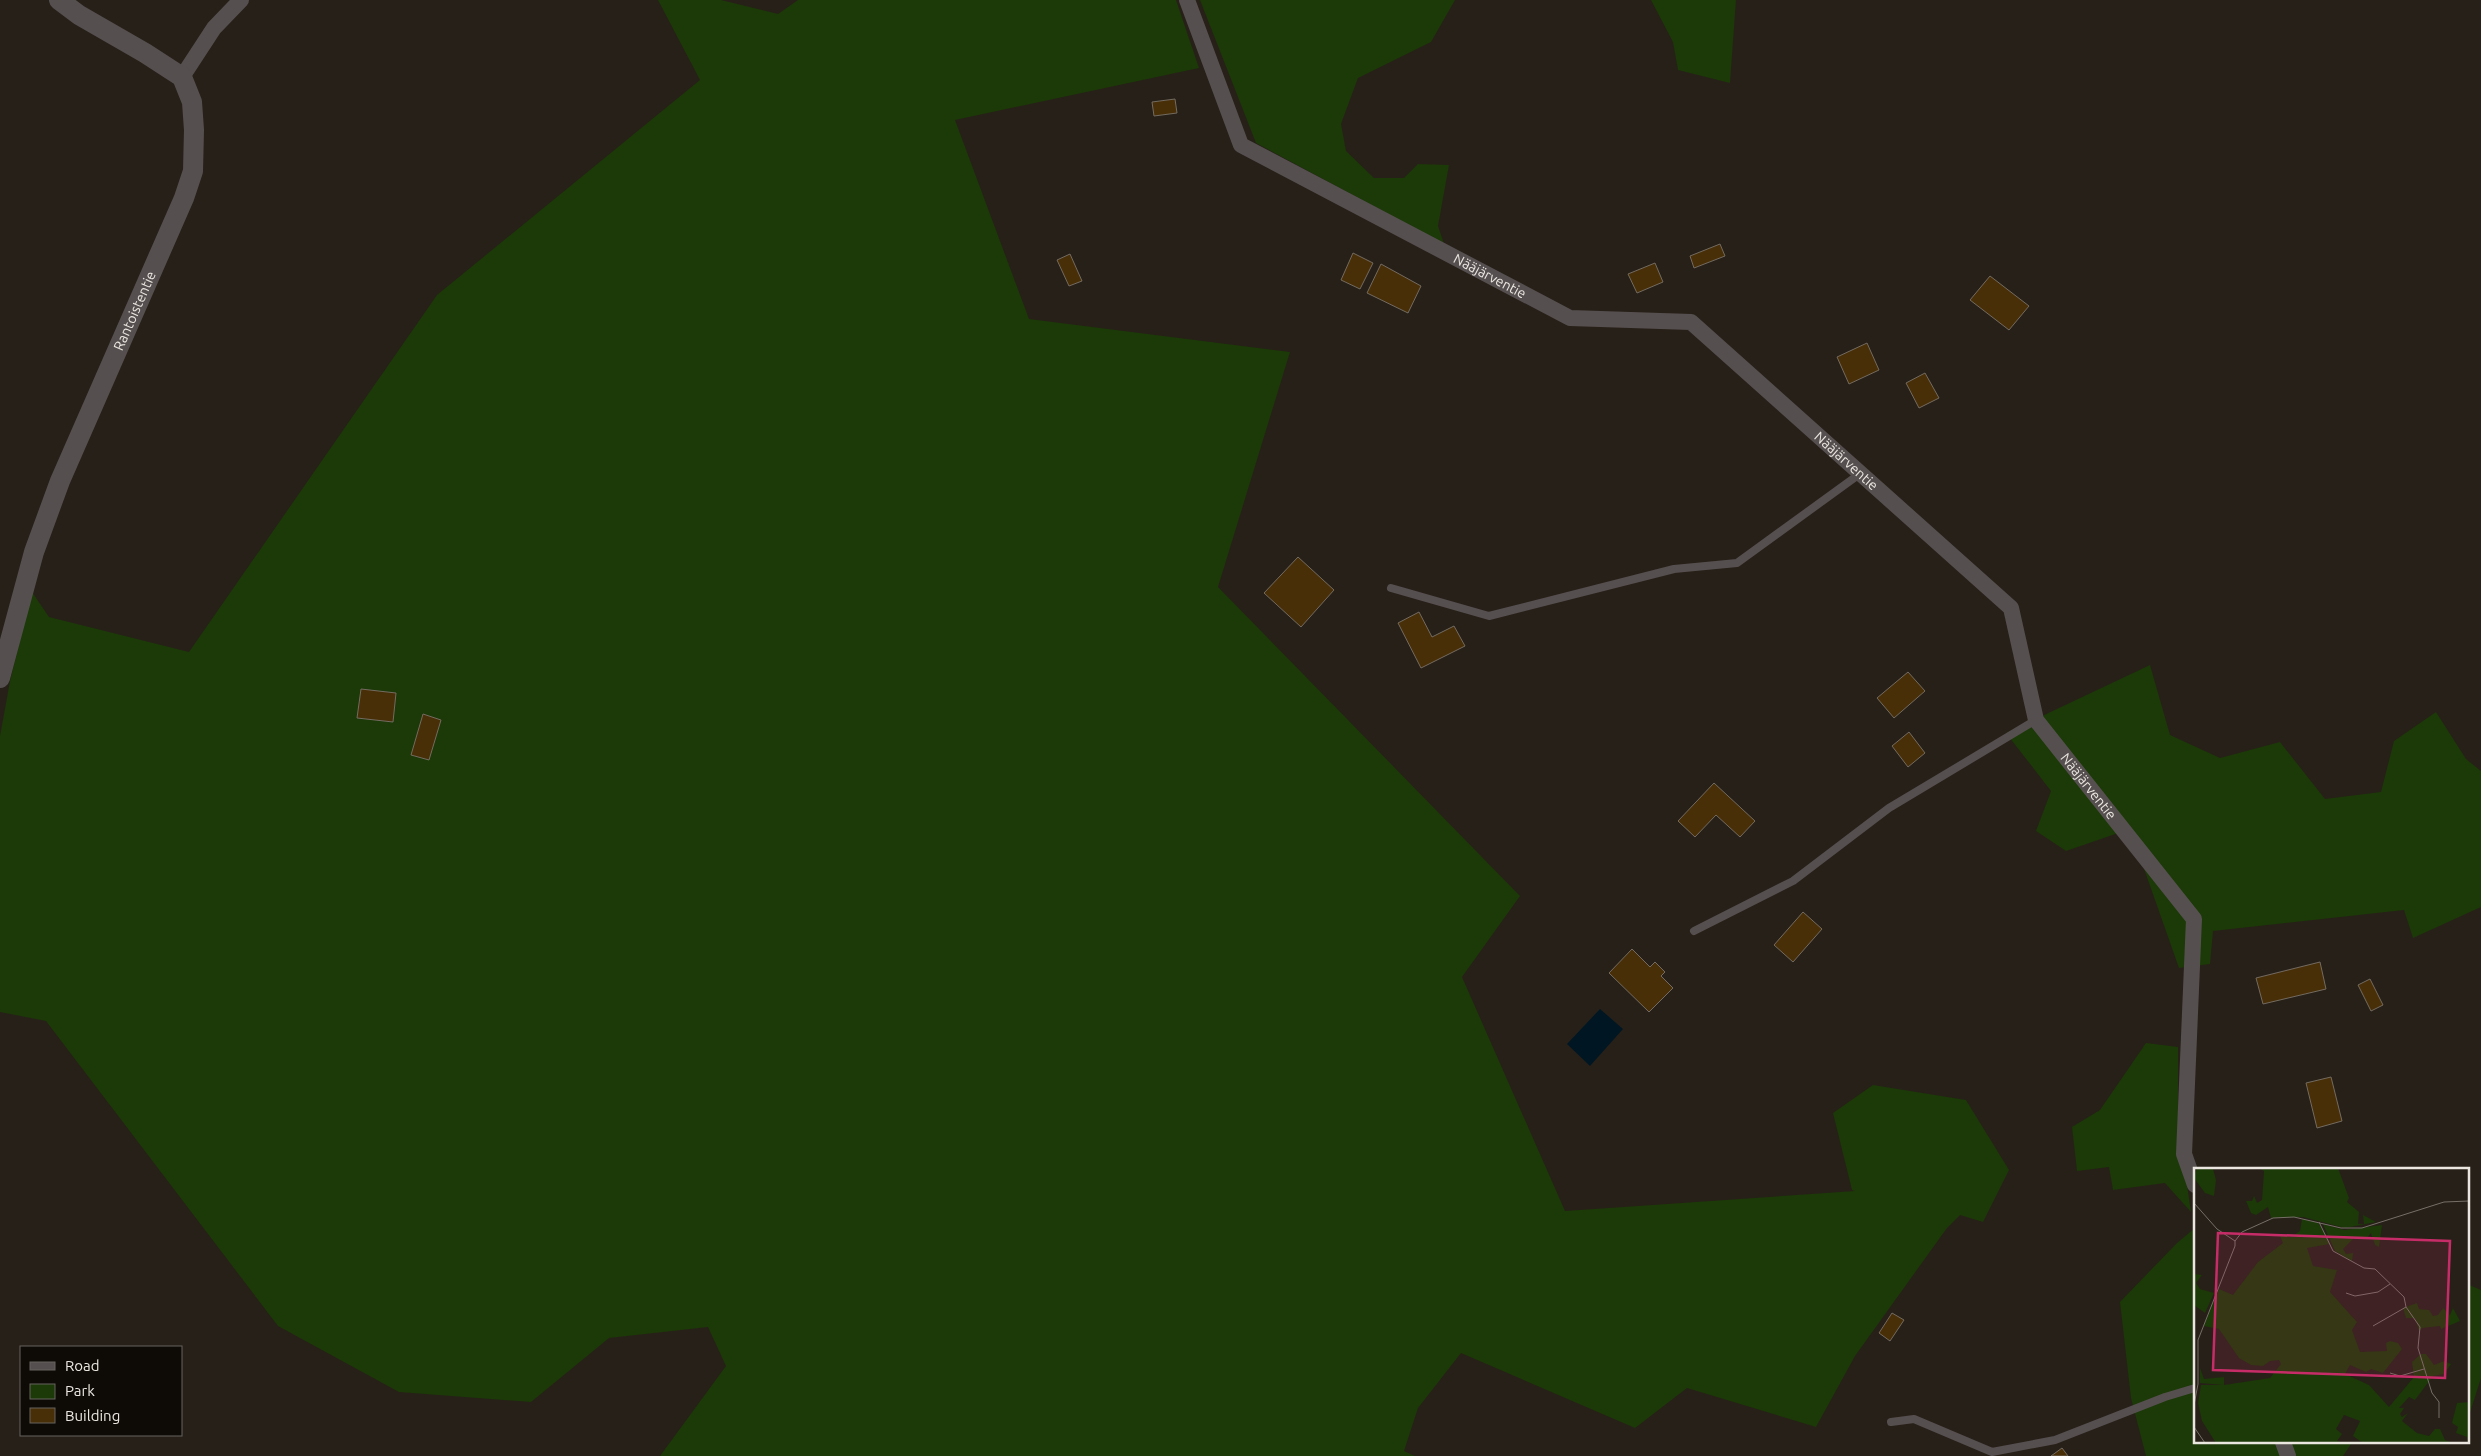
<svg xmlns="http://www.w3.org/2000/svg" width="2481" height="1456" font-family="Ubuntu,sans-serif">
  <rect width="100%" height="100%" fill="#272018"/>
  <path fill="#1c3908" d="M658 0H721L778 14 798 0H1176L1199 68 955 120 1029 319 1290 352 1218 587 1520 896 1462 977 1565 1211 1855 1191 1852 1190 1833 1113 1873 1085 1966 1100 2009 1170 1983 1222 1960 1215 1947 1228 1855 1356 1816 1427 1687 1388 1635 1428 1461 1353 1418 1408 1404 1451 1415 1456H660L726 1366 708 1327 609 1338 531 1402 399 1392 278 1326 46 1021 0 1012V736L10 681 32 592 49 617 189 652 437 295 700 80Z
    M1200 0H1455L1431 42 1358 78 1341 124 1346 151 1374 178H1404L1418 164 1449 165 1438 226 1444 244 1256 143Z
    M1651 0H1736L1730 83 1678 70 1673 42Z
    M2150 665 2170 735 2220 758 2280 742 2325 799 2381 792 2394 741 2436 712 2466 759 2481 771V907L2413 938 2404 910 2213 931 2210 964 2179 968 2130 829 2066 851 2036 831 2051 791 2006 733Z
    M2146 1043 2178 1047V1124L2191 1212 2165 1183 2113 1190 2109 1167 2077 1171 2072 1127 2100 1110Z
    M2195 1228V1442H2360L2351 1444 2343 1456H2146L2131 1398 2120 1302 2177 1243Z
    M2467 1284 2481 1290V1378L2467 1422Z"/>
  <path fill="#001623" d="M1600 1009 1623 1029 1590 1066 1567 1044Z"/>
  <path fill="#492f07" stroke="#736b61" d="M1175 99 1177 113 1154 116 1152 102Z
    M1720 244 1725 256 1694 268 1690 256Z
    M1353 253 1373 263 1360 289 1341 280Z
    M1070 254 1082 281 1069 286 1057 260Z
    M1655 263 1663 282 1637 293 1628 274Z
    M1381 264 1421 286 1408 313 1367 293Z
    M1990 276 2029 306 2009 330 1970 300Z
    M1867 343 1879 370 1849 384 1837 357Z
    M1925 373 1939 398 1919 408 1906 383Z
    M1298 557 1334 590 1301 627 1264 593Z
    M1419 612 1432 637 1454 626 1465 646 1421 668 1398 623Z
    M1908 672 1925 691 1894 718 1877 698Z
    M361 689 396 693 393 722 357 718Z
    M423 714 441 720 429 760 411 755Z
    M1909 732 1925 753 1908 767 1892 746Z
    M1714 783 1755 821 1740 837 1716 815 1695 837 1678 821Z
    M1803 912 1822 929 1793 962 1774 945Z
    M1632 949 1650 967 1655 962 1665 972 1661 976 1673 988 1649 1012 1609 973Z
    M2320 962 2326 989 2263 1004 2256 978Z
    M2370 979 2383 1005 2371 1011 2358 985Z
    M2331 1077 2342 1121 2317 1128 2306 1083Z
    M1892 1313 1904 1320 1890 1341 1879 1333Z
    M2062 1448 2068 1456H2051Z"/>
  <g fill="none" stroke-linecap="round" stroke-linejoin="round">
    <path stroke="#564f50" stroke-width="8" d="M1391 588 1489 616 1674 569 1737 563 1861 473
      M1694 931 1793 881 1889 808 2036 720
      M1891 1422 1914 1419 1992 1452 2055 1440 2165 1397 2195 1388"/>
    <g stroke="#564f50" stroke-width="16">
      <path id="s1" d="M1187 0 1241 145 1570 318 1691 322 2011 608 2036 720 2194 919 2184 1154 2195 1185"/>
      <path d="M182 77 214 28 241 0"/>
      <path d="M2283 1442 2288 1456"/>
    </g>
    <path stroke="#564f50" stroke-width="20" id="s2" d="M0 678 34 552 60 481 184 198 193 171 194 130 192 102 182 77 145 53 79 15 59 0"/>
  </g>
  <g text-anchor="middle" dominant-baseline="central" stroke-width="4" stroke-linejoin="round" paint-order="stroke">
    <g font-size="14" fill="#ebe6e0" stroke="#0e0b07">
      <text stroke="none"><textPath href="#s1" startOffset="436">Nääjärventie</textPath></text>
      <text stroke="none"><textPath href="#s2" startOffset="392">Rantoistentie</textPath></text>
      <text stroke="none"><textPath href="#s1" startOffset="856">Nääjärventie</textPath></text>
      <text stroke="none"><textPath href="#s1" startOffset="1276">Nääjärventie</textPath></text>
    </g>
  </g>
  <g transform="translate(2194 1168)">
    <rect width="275" height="275" fill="#272018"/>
    <path d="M3 0 19 1 22 12 20 28 11 25 0 10ZM65 0H144L155 30 153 34 165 44 164 56H170L169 47 182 54 151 60 109 49 77 50 74 39 62 47 57 45 52 33H58L60 28 63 35 68 32 70 3ZM108 51 124 55 133 68 136 76 113 80 119 98 143 102 136 124 163 154 158 162 166 184 193 183 192 175 196 173 204 175 208 181 189 205 177 201 172 204 156 197 151 206 175 217 195 239 220 209 218 194 227 186H232L240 197 250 193 257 196 250 206 239 208 221 232 215 229 205 240H210L206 246 208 249 214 245 208 253 223 265 235 268 241 261H246L251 272 258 275H169L159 268 166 253 150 247 142 261 148 266 143 273 151 275H22L8 253 4 235 7 217H29L6 215V200L10 211 30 209V217L76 210 87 196 85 192 76 193 69 198 57 197 45 190 25 161 10 158 25 121 39 127 64 94 89 75 85 66 97 69 106 63ZM129 56 150 62 188 57 185 79 181 77 177 65 172 71 160 70 149 81 152 86 159 85 158 93 141 83ZM0 106 8 107 2 115 6 121 20 125 11 145 0 137ZM223 135 225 141 235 142 239 148 244 147 249 140 256 147 259 140 266 153 247 161 246 158 228 160 225 163 221 150H212L209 140ZM275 234V275H274L273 269 262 265 264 259 258 255 263 235Z" fill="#1c3908"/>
    <path fill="none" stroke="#756f68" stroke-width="1" d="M0 35 23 61 41 73V78L4 172V216L0 237M125 54 139 83 170 100 181 101 210 129 212 139 226 159 224 180 238 225 245 234V250M41 73 48 64 79 50 100 49 147 60H168L250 34 275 33M152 125 161 128 184 124 196 116M179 158 212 139M196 205 206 208 230 201M0 259 11 275"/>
    <path fill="#c62d68" fill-opacity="0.15" stroke="#c62d68" stroke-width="2.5" d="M24 65 256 73 251 210 19 202Z"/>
    <rect width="275" height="275" fill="none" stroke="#ebe6e0" stroke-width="2.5"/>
  </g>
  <rect x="20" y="1346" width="162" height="90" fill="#0e0b07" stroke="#66635e"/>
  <rect x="30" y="1362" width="25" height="8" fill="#564f50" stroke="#66635e"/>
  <text x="65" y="1371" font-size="15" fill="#ebe6e0">Road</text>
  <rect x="30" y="1384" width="25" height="15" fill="#1c3908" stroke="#66635e"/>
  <text x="65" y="1396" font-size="15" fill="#ebe6e0">Park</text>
  <rect x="30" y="1408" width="25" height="15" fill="#492f07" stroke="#66635e"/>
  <text x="65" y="1421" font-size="15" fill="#ebe6e0">Building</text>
</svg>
